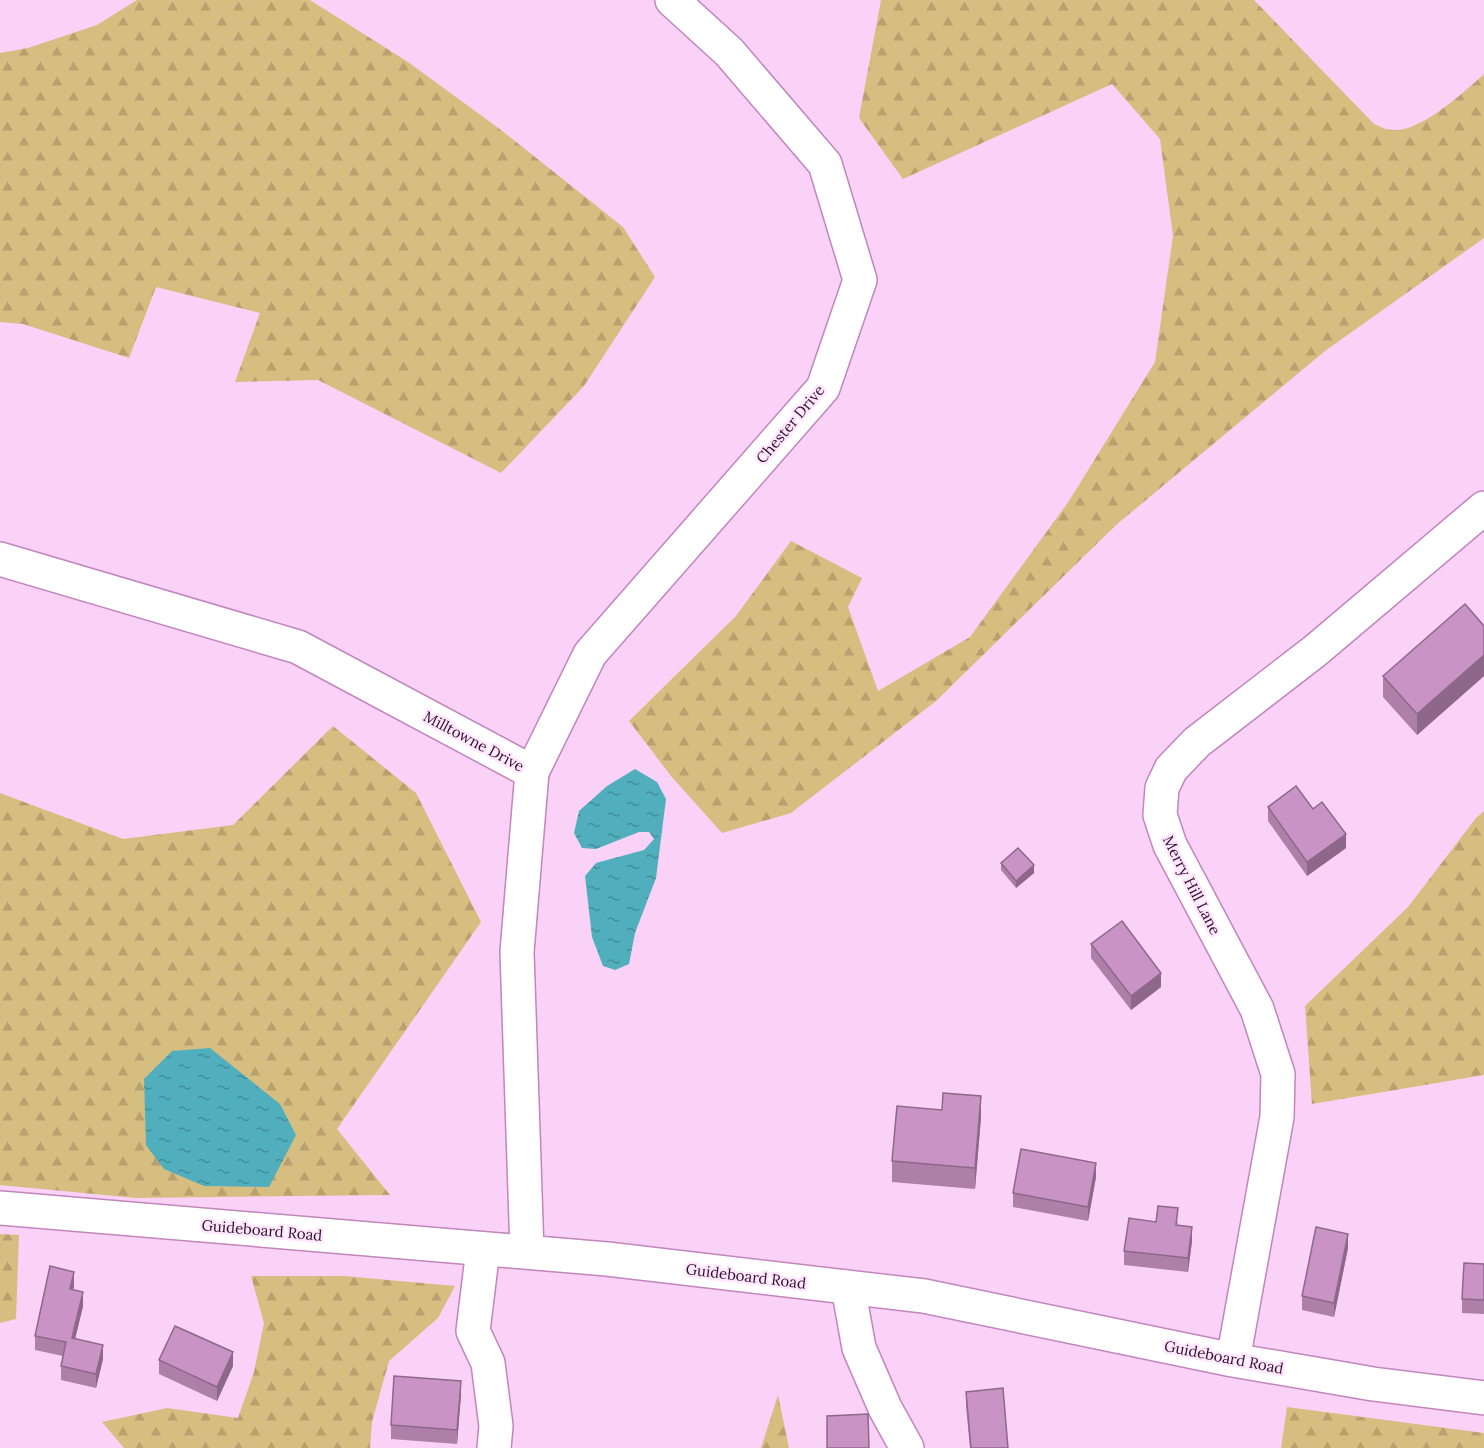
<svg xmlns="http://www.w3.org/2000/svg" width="1484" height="1448" font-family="Lora,serif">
  <defs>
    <pattern id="forest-firs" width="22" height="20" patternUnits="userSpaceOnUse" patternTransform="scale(1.5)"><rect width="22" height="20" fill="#d6bd80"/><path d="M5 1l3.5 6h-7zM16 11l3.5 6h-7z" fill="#b8a16f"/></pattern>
    <pattern id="water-ripples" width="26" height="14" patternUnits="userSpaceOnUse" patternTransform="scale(1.5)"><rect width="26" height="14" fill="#51afbd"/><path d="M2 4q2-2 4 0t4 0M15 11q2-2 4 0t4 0" fill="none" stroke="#438d9a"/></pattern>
  </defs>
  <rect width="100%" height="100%" fill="#fad2f7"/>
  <path fill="url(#forest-firs)" d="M137 0H310L408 62 501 130 623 227 655 277 584 386 501 473 318 380 235 382 260 313 156 287 129 358 23 324 0 322V53L28 48 97 25Z
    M881 0H1254L1374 124C1379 126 1386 130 1392 130 1420 133 1464 92 1484 74V238L1325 351 1116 525 936 701 791 813 722 833 671 776 629 721 736 616 791 541 862 578 848 607 878 691 970 637 1069 501 1155 362 1173 236 1160 139 1112 84 903 179 859 118Z
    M333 726 416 793 481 922 337 1129 390 1195 136 1198 0 1185V793L123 839 233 825Z
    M1484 811V1075L1312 1104 1305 1006 1408 907 1476 818Z
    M0 1234 19 1235 16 1319 0 1323Z
    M251 1276H344L455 1286 438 1318 389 1361 372 1422 370 1448H124L102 1422 167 1408 238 1418 254 1372 264 1323Z
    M778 1395 789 1448H761Z
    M1287 1407 1484 1433V1448H1281Z"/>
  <path fill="url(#water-ripples)" d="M635 769 657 782 666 799 656 878 635 933 629 964 615 970 603 966 592 937 585 876 596 863 644 850 654 839 649 832H639L596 849 582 848 574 833 579 811 607 786Z
    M210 1048 280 1104 296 1135 269 1187 204 1186 164 1169 146 1145 144 1079 172 1051Z"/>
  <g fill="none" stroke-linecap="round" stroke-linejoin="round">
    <defs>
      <path id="minor" d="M0 559 298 647 532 772 517 952 527 1252
        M532 772 590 654 823 388 860 280 825 164 729 52 672 0
        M0 1208 607 1259 924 1296 1233 1360 1373 1384 1484 1398
        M483 1249 473 1331 488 1363 496 1426 494 1448
        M848 1287 859 1348 885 1408 907 1448
        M1233 1360 1277 1117 1278 1074 1257 1009 1170 845 1160 815 1162 788 1171 769 1197 742 1315 651 1484 508"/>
    </defs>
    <use href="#minor" stroke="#c285be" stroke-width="36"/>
    <use href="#minor" stroke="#fff" stroke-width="33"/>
  </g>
  <path fill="#ad7fa9" d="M1484 626V676L1417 735 1383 697V676Z
    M1268 807 1313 809 1346 848 1307 876 1268 821Z
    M1001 863 1034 873 1016 888 1001 870Z
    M1091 944 1161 987 1131 1010 1091 958Z
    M981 1117 975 1189 892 1182V1161Z
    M1096 1177 1088 1221 1013 1207V1193Z
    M1156 1222H1178L1177 1225 1192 1241 1188 1272 1124 1265V1251Z
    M1348 1248 1334 1317 1302 1310V1296Z
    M1484 1264V1314L1462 1313V1299Z
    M74 1286 73 1290 83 1306 75 1339 103 1359 96 1388 61 1380V1366L63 1356 35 1350V1336Z
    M159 1360 233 1366 217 1401 159 1374Z
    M966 1392 1008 1448H970L966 1406Z
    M461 1395 457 1444 391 1439V1425Z"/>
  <path fill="#8d688a" d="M1484 655V676L1417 735V714Z
    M1346 834V848L1307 876V862Z
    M1034 865V873L1016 888V881Z
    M1161 973V987L1131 1010V996Z
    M981 1096V1117L975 1189V1168Z
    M1096 1163V1177L1088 1221V1207Z
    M1192 1227V1241L1188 1272V1258Z
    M1348 1234V1248L1334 1317V1303Z
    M74 1272V1286L70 1303V1289Z
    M83 1292V1306L72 1352V1338Z
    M103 1345V1359L96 1388V1374Z
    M233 1352V1366L217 1401V1387Z
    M461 1381V1395L457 1444V1430Z"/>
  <path fill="#c994c5" stroke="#8d688a" stroke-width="1.5" d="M1465 604 1484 626V655L1417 714 1383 676Z
    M1296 786 1313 809 1322 802 1346 834 1307 862 1268 807Z
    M1018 848 1034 865 1016 881 1001 863Z
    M1122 921 1161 973 1131 996 1091 944Z
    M943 1093 981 1096 975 1168 892 1161 897 1106 942 1110Z
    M1021 1149 1096 1163 1088 1207 1013 1193Z
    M1158 1206 1178 1208 1176 1225 1192 1227 1188 1258 1124 1251 1129 1218 1156 1222Z
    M1316 1227 1348 1234 1334 1303 1302 1296Z
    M1464 1263 1484 1264V1300L1462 1299Z
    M50 1266 74 1272 70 1289 83 1292 72 1338 103 1345 96 1374 61 1366 66 1342 35 1336Z
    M175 1326 233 1352 217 1387 159 1360Z
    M394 1376 461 1381 457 1430 391 1425Z
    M1003 1388 1008 1448H971L966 1392Z
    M868 1414 869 1448H827V1416Z"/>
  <g text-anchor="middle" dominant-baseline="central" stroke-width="5" stroke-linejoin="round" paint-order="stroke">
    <g font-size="15" fill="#2a1229" stroke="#ffe5fd">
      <text transform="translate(790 424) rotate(-50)">Chester Drive</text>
      <text transform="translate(474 741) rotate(28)">Milltowne Drive</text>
      <text transform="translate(1192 885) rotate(63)">Merry Hill Lane</text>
      <text transform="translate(262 1230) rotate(5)">Guideboard Road</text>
      <text transform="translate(746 1276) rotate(7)">Guideboard Road</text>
      <text transform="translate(1224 1357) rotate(11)">Guideboard Road</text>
    </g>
  </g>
</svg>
